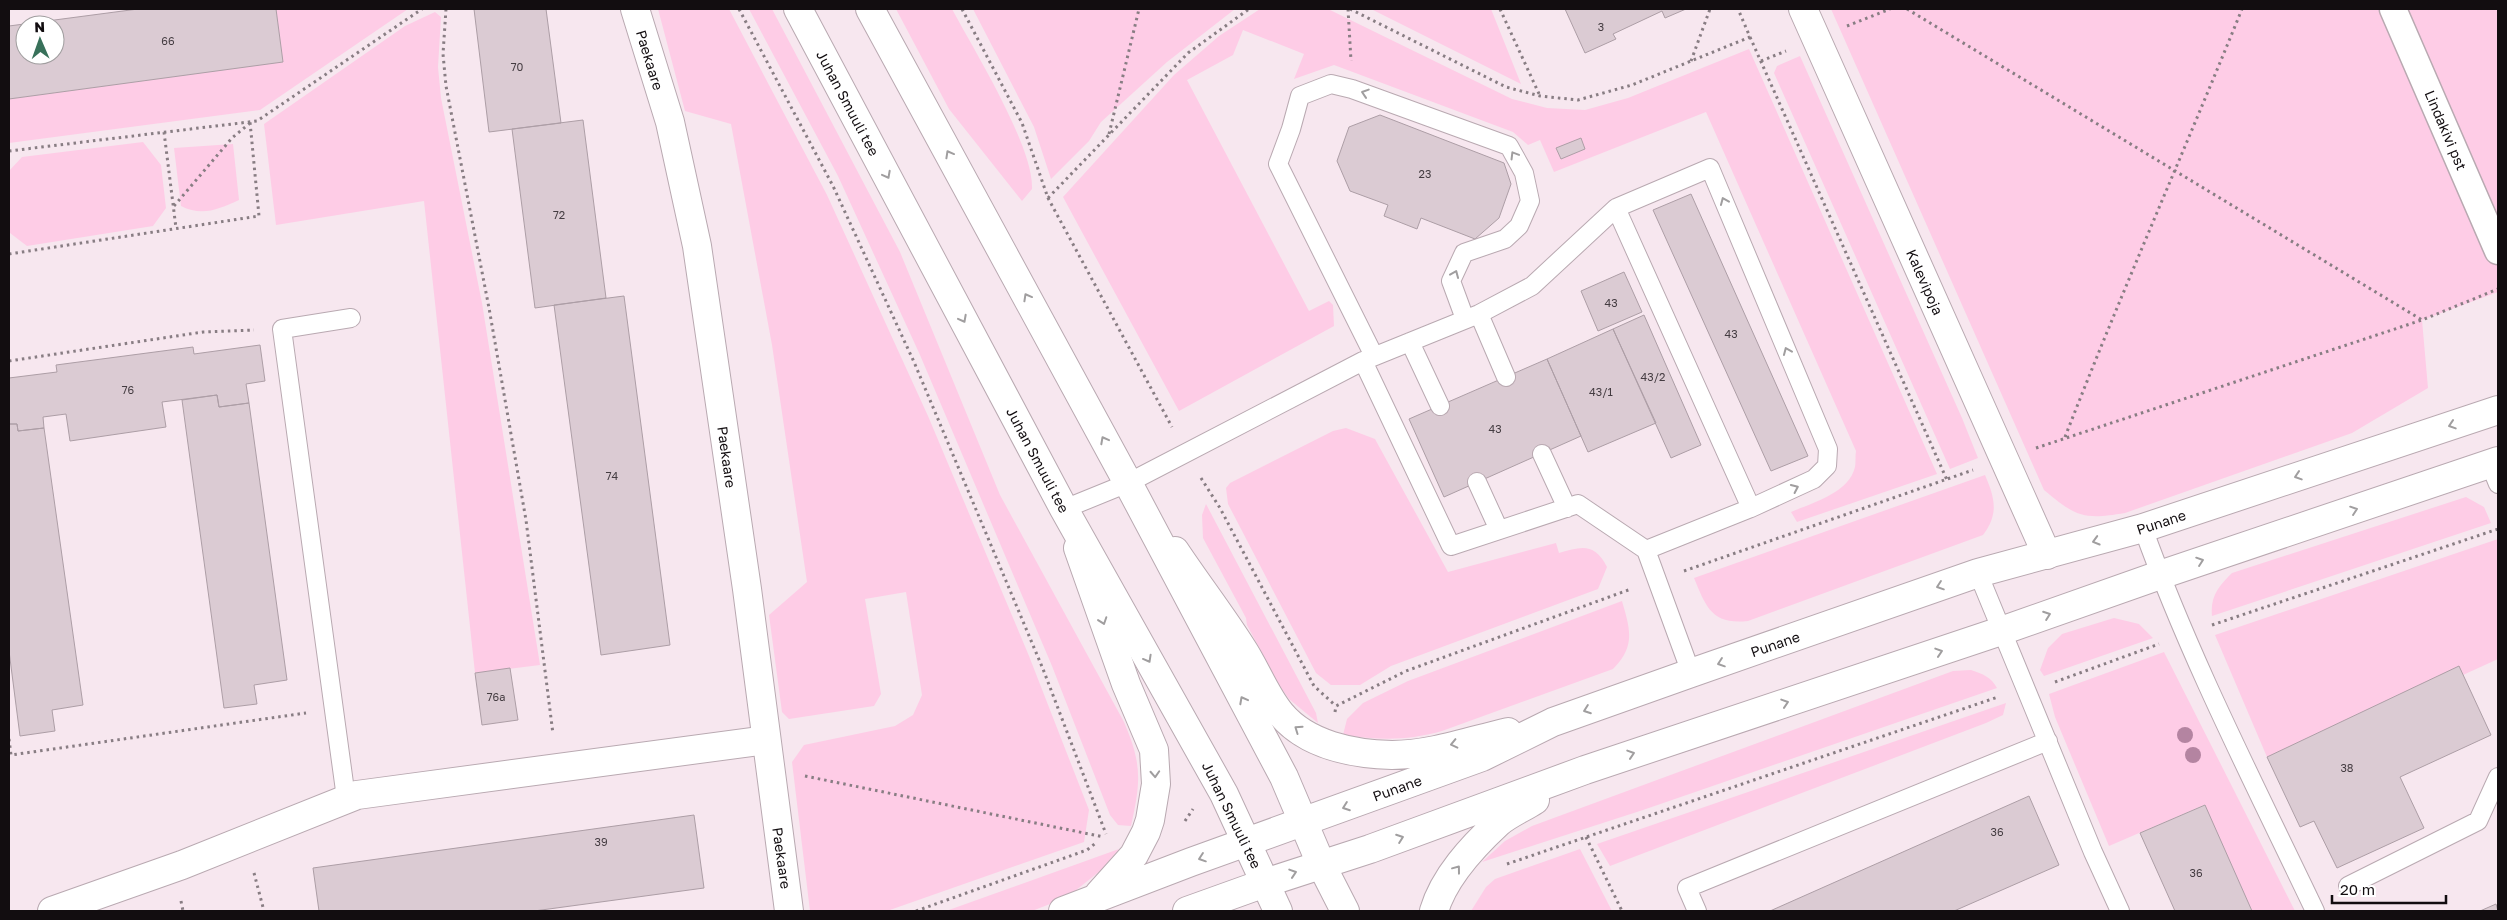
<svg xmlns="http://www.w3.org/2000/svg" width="2507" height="920" font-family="'Golos Text',sans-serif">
  <rect width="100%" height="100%" fill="#f7e7ef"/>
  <path fill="#fecce6" d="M276 9H408L260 110 9 143V99L283 62Z
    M658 9H729L827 195 928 416 1029 656 1089 810 1084 842 887 911H810L792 762 804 745 895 726 913 715 922 695 906 592 865 599 881 694 874 706 789 719 782 712 769 615 807 582 772 345 731 124 685 111Z
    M749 9H772L900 252 1000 495 1124 722C1142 764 1141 781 1131 826L1118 825 1110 815 1052 666 920 355 838 176Z
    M896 9H952C974 50 1034 147 1032 189L1022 201 949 109Z
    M973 9H1235L1167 62 1101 122 1089 141 1051 179 1034 127Z
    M1260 9H1328L1512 99 1547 108 1585 110 1628 98 1749 49 1937 474 1797 522 1791 512C1812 503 1849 493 1855 467 1856 462 1855 456 1856 451L1706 112 1554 172 1540 140 1528 145 1513 132 1334 65 1294 79 1304 54 1243 30 1233 55 1187 80 1309 311 1329 301 1333 305 1334 326 1179 411 1063 197 1174 75 1219 36Z
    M1371 9H1491L1521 84Z
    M1831 9H2498V292L2422 320 2428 388 2352 433 2125 513C2084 520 2076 517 2044 490Z
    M435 12 441 17 438 67 441 98 482 303 540 665 475 673 424 201 276 225 264 124 405 26Z
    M1800 56 1962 418 1978 458 1950 469 1774 73 1777 66Z
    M143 142 161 165 166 208 153 226 27 246 10 233 9 171 22 157Z
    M233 144 239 200C219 209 202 217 181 206L174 148Z
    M1346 428 1375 439 1448 572 1556 543 1559 553C1582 546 1595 543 1607 567L1598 589 1391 666 1360 685H1331L1316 673 1228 504 1226 488 1230 483 1333 431Z
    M1985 475C1995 498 1999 514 1983 535L1748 621C1712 625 1706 607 1694 578Z
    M2466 497 2484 507 2491 523 2212 616C2210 596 2219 586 2232 573Z
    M1206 504 1316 713 1318 723 1289 699 1279 685 1247 625 1246 618 1203 538 1202 515Z
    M2498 539V659L2463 675 2458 667 2267 757 2215 635Z
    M1622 601C1630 629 1636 646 1613 669L1442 731C1406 741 1380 740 1343 735L1347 719 1363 703 1408 681Z
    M2114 618 2139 624 2153 638 2044 676 2040 670 2048 648 2062 634Z
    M2164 652 2295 911H2252L2204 805 2109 846 2055 717 2049 694Z
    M1971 670C1983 674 1991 677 1997 688L1643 810 1482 862 1505 841 1532 826 1953 671Z
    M2006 703 2003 715 1986 723 1610 866 1597 844Z
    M1119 849 1100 871 1075 891 1055 902 1032 911H946Z
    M1580 849 1612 911H1471L1486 887 1495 879Z"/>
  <path fill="#dbcbd3" stroke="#ad9ea6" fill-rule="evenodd" d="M138 9H276L283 62 9 99V26ZM25 25H55V55H25Z
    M474 9H546L561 123 489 132Z
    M1565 9H1686L1665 18 1662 11 1613 34 1616 39 1585 53Z
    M1380 115 1504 163 1511 184 1499 218 1475 239 1421 218 1417 229 1384 216 1388 205 1350 191 1337 161 1349 127Z
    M583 120 606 298 535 308 512 129Z
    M1581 138 1585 149 1561 159 1556 148Z
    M1691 194 1808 456 1771 471 1653 210Z
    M1624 272 1642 312 1598 331 1581 291Z
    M624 296 670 645 601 655 554 305Z
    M1644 315 1701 445 1671 458 1613 329Z
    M1613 329 1656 423 1588 452 1547 359Z
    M260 345 265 381 246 384 249 403 219 407 217 395 162 402 166 427 70 441 66 414 43 417 44 428 18 431 17 424H9V378L57 372 56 365 193 347 194 354Z
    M1547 359 1581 436 1444 497 1409 419Z
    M217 395 219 407 249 403 287 680 254 685 257 704 224 708 182 400Z
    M9 424H17L18 431 44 428 83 705 52 710 55 731 20 736 9 651Z
    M2459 666 2491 735 2400 777 2424 828 2337 868 2314 821 2300 827 2267 757Z
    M510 668 518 720 482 725 475 673Z
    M2029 796 2059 865 1954 911H1770Z
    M2205 805 2252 911H2175L2140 833Z
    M694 815 704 888 534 911H319L313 868Z
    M2496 904 2498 911H2480Z"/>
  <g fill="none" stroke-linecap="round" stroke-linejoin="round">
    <defs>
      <path id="service" d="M1616 208 1710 168 1828 449 1827 466 1814 479 1751 508
        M1479 314 1506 377
        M1410 342 1440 406
        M1374 356 1278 164 1291 129 1300 96 1331 84 1352 89 1509 146 1524 173 1530 201 1519 226 1505 239 1464 253 1451 281 1465 319
        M1363 361 1451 546 1578 504 1646 550 1691 673
        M1542 454 1567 508
        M2490 464 2498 484
        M1477 482 1499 530
        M1064 509 1128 483 1363 361 1479 314 1532 286 1616 208 1751 508 1646 550
        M2143 528C2190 659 2255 785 2315 911
        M1978 573 2093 852 2120 911
        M346 798 282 329 351 318
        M2348 886 2478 821 2498 777
        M1697 911 1687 888 2048 741"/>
      <path id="pedestrian" d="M2393 9 2498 251"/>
      <path id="minor" d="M1803 9 2047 555
        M52 911 182 865 357 795 766 740"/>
      <path id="tertiary" d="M635 9 670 122 697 246 747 589 789 911"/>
      <path id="secondary" d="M1078 548 1126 684 1154 750 1156 784 1150 820 1146 832 1134 855 1099 894
        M1175 551C1197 584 1221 615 1242 648 1256 669 1265 695 1281 714 1307 745 1353 754 1392 755 1430 755 1470 741 1508 732
        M1063 911 1191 862 1482 757 1553 722 1691 673 1978 573 2143 528 2498 410
        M1187 911 1265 883 1370 849 1585 770 2001 631 2160 575 2498 461
        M1434 911C1444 877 1472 847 1498 823 1508 814 1523 808 1535 800"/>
      <path id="primary" d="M798 9 1064 509 1224 794 1278 911
        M870 9 1128 483 1284 777 1321 864 1345 911"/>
    </defs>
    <use href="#service" stroke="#b9a9b1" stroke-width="20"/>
    <use href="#pedestrian" stroke="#b9a9b1" stroke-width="29"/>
    <use href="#minor" stroke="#b9a9b1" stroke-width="30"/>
    <use href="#tertiary" stroke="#b9a9b1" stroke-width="30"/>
    <use href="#secondary" stroke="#b9a9b1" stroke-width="30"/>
    <use href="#primary" stroke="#b9a9b1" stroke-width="30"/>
    <path stroke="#887d83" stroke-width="3" stroke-dasharray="2.5 4" stroke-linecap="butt" d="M446 9 443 54 446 86 489 308 526 520 553 734
      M739 9 833 186 914 362 1043 669 1106 834
      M962 9 1022 123 1048 198 1172 427
      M1348 9 1351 61
      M1350 9 1506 87 1540 96 1578 100 1632 85 1750 37 1738 9
      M1500 9 1540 96
      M1907 9 2422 320
      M1847 26 1890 9
      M1750 37 1947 480
      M1691 61 1710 9
      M1761 61 1786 51
      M164 132 176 228
      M1109 134 1139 9
      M9 151 257 121 422 9
      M1048 198 1188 53 1249 9
      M174 206 232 138 250 123
      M9 254 259 216 250 122
      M9 361 203 332 254 330
      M2065 437C2121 293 2184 152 2242 9
      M2036 448 2422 320 2498 289
      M1201 478 1220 508 1314 686 1336 706
      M1684 571 1973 470
      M2212 625 2498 529
      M2055 682 2159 644
      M1335 712 1336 706 1406 671 1631 589
      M9 739 11 755 306 713
      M805 776 1104 837
      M1185 821 1193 809
      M1586 837 1622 911
      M1507 864 1998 697
      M254 873 264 911
      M181 901 183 911
      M916 911 1087 850 1097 842"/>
    <use href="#service" stroke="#fff" stroke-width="18"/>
    <use href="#pedestrian" stroke="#fff" stroke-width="26"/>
    <use href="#minor" stroke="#fff" stroke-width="28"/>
    <use href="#tertiary" stroke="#fff" stroke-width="28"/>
    <use href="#secondary" stroke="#fff" stroke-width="28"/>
    <use href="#primary" stroke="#fff" stroke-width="28"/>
  </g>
  <g fill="#b484a1">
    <circle cx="2185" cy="735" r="8"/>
    <circle cx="2193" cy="755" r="8"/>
  </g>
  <defs><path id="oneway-chevron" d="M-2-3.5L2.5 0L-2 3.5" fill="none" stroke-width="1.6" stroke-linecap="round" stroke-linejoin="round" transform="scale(1.25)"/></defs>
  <g stroke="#a09e9f">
    <use href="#oneway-chevron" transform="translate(1365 93) rotate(-162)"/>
    <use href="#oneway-chevron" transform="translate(949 154) rotate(-119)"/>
    <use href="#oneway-chevron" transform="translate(1514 155) rotate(-121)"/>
    <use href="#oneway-chevron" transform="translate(887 175) rotate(62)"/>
    <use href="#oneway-chevron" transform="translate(1724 201) rotate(-113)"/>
    <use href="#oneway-chevron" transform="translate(1455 274) rotate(-67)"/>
    <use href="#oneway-chevron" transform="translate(1027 297) rotate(-119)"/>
    <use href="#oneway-chevron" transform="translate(963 319) rotate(62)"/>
    <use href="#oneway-chevron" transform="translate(1787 351) rotate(-113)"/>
    <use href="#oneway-chevron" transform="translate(2452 425) rotate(162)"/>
    <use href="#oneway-chevron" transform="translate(1104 440) rotate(-118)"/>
    <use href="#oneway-chevron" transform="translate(2298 476) rotate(162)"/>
    <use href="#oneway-chevron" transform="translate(1795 488) rotate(-25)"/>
    <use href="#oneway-chevron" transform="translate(2354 510) rotate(-19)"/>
    <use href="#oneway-chevron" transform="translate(2096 541) rotate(164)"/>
    <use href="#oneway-chevron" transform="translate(2200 561) rotate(-19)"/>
    <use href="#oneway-chevron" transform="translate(1940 586) rotate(161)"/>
    <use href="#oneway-chevron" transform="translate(2047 615) rotate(-20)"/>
    <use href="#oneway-chevron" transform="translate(1103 621) rotate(71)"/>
    <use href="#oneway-chevron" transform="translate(1939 652) rotate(-18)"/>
    <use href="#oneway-chevron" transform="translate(1148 659) rotate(61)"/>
    <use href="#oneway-chevron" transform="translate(1721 663) rotate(161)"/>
    <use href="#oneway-chevron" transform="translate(1243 700) rotate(-118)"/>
    <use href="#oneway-chevron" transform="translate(1785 703) rotate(-18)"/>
    <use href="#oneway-chevron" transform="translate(1587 710) rotate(160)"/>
    <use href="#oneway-chevron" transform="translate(1298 729) rotate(-145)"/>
    <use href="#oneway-chevron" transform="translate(1454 744) rotate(167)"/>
    <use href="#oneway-chevron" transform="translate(1631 754) rotate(-18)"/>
    <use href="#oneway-chevron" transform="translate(1155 774) rotate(87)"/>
    <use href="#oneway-chevron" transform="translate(1346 807) rotate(160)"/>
    <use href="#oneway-chevron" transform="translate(1400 838) rotate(-20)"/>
    <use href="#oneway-chevron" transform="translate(1202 858) rotate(161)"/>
    <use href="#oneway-chevron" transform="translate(1457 869) rotate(-53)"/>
    <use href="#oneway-chevron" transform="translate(1293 873) rotate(-18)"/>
  </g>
  <g text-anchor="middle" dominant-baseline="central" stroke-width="5" stroke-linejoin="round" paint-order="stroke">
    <g font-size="11" fill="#443c41">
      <text x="1601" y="26">3</text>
      <text x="168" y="40">66</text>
      <text x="517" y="66">70</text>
      <text x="1425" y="173">23</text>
      <text x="559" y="214">72</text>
      <text x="1611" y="302">43</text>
      <text x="1731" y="333">43</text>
      <text x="1653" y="376">43/2</text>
      <text x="128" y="389">76</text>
      <text x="1601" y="391">43/1</text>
      <text x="1495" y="428">43</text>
      <text x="612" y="475">74</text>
      <text x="496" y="696">76a</text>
      <text x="2347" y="767">38</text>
      <text x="1997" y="831">36</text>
      <text x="601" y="841">39</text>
      <text x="2196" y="872">36</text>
    </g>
    <g font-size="14" fill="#120d10" stroke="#fff">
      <text transform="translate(650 60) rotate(73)">Paekaare</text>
      <text transform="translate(848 103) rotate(62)">Juhan Smuuli tee</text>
      <text transform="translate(2446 130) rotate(67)">Lindakivi pst</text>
      <text transform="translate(1925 282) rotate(66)">Kalevipoja</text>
      <text transform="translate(727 457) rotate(82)">Paekaare</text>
      <text transform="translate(1038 460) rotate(62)">Juhan Smuuli tee</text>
      <text transform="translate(2161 522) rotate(-18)">Punane</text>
      <text transform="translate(1775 644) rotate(-19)">Punane</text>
      <text transform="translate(1397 788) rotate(-20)">Punane</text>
      <text transform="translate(1232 815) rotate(64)">Juhan Smuuli tee</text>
      <text transform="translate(782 858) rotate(82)">Paekaare</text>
    </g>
  </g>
  <rect width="2507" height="920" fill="none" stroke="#120d10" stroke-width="20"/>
  <g transform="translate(40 40) rotate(358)"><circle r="24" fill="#ffffff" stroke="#a09e9f"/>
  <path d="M0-4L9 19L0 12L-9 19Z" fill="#38715a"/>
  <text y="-8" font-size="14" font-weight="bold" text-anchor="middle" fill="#120d10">N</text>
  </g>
  <path d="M2332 895v8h114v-8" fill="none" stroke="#120d10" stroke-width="2.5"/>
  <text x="2340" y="895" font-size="15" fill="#120d10" stroke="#ffffff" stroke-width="4" paint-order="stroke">20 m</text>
</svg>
